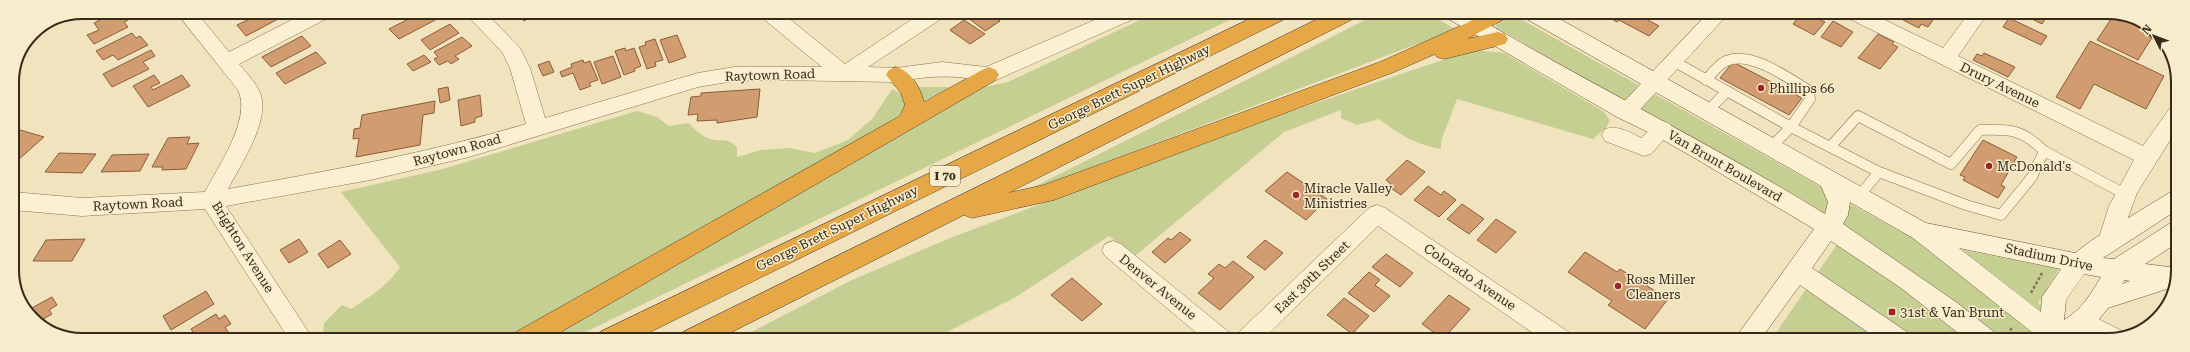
<svg xmlns="http://www.w3.org/2000/svg" width="2190" height="352" font-family="'Roboto Serif',serif">
  <rect width="100%" height="100%" fill="#f0e3bd"/>
  <path fill="#c4cf91" d="M1157 12H1246L569 340H540L970 93 985 87 1008 82Z
    M1381 12H1426L1455 29 1423 45 1417 44 1071 175 1067 180 1028 190Z
    M1508 12 1901 232 1963 250 2059 269 2038 303 2102 340H1771L1847 230 1496 27V25Z
    M1472 50 1504 53 1603 111 1610 120 1606 128 1593 139 1457 99 1441 141V149C1417 145 1398 134 1379 119L1357 125 1341 118V110L1284 132 1135 256 1109 236 1016 297 931 340H736L850 281 950 238 1242 128Z
    M919 87H950L923 101Z
    M892 89 902 94 906 101 902 112 892 122 505 340 312 339 323 333 324 323 342 305 351 309C369 297 388 286 400 267L341 192 443 169 637 111 657 117 669 126 689 123C695 130 701 136 710 139 723 143 724 136 737 147V157L761 150 789 148 815 153 848 140 873 118Z"/>
  <path fill="#d19d70" stroke="#8a5d3a" d="M116 12H122L128 20 124 22 128 27 94 44 87 35 99 30 94 23Z
    M264 12H278L282 17 246 36 237 25Z
    M390 12H411L397 20Z
    M422 12H430L437 19 399 39 389 29Z
    M515 12H540L524 21Z
    M974 12H988L1000 21 985 31 967 17Z
    M1604 12H1633L1659 26 1649 36 1619 20 1617 22 1605 15 1606 14Z
    M1768 12H1795L1789 19 1776 13 1774 16Z
    M1803 12 1825 22 1814 35 1793 24Z
    M1898 13H1925L1935 17 1928 27 1921 24 1919 28 1903 20 1906 16Z
    M2020 13H2049L2042 24Z
    M2115 13 2156 31 2138 60 2097 40Z
    M2009 18 2047 36 2041 45 2003 27Z
    M964 20 985 34 970 44 950 30Z
    M1833 21 1853 32 1841 47 1821 37Z
    M450 24 459 33 430 50 421 40Z
    M132 33 136 38 140 36 148 45 118 60 113 55 103 60 96 51Z
    M1878 34 1894 42 1892 44 1898 47 1880 69 1858 58Z
    M677 35 686 57 669 63 660 40Z
    M302 36 311 46 271 67 262 57Z
    M462 37 472 46 455 56 459 59 451 64 448 61 439 65 434 59 438 57 434 52Z
    M655 39 663 60 655 62 656 66 647 69 639 47 646 45 645 42Z
    M2090 41 2164 76 2146 109 2094 84 2080 109 2056 97Z
    M625 48 626 51 634 48 641 66 634 69 635 71 624 75 615 51Z
    M151 50 155 56 143 62 149 69 112 87 103 74Z
    M316 52 326 63 285 84 276 73Z
    M1984 53 2015 67 2008 77 1973 60 1977 54 1982 56Z
    M424 55 431 62 413 71 407 64Z
    M613 56 621 77 602 84 594 62Z
    M583 60 584 63 590 61 598 80 589 83 591 86 580 90 573 73 562 77 560 72 572 67 571 64Z
    M549 61 554 72 543 76 538 65Z
    M1733 62 1802 98 1789 115 1720 78Z
    M154 75 160 83 151 87 153 90 182 75 190 86 148 107 133 86Z
    M448 87 450 100 440 103 438 89Z
    M760 89 757 117 717 123V120L697 121 698 114 688 115 691 97 701 96V93Z
    M480 95 482 116 475 118V122L461 126 458 100Z
    M435 101 434 113 423 115 420 145 356 157 359 138 353 139 354 129 360 128 362 115Z
    M17 129 44 137 18 160 13 159V132Z
    M190 137 187 144 199 143 186 169 162 170 163 167H152L168 138Z
    M1983 140 2017 157 2001 185 2005 187 1998 198 1963 180 1965 177 1960 175Z
    M59 153 96 154 82 173 45 172Z
    M149 154 140 171 101 172 112 155Z
    M1407 160 1425 172 1401 195 1388 186 1391 184 1386 180Z
    M1287 172 1327 199 1306 220 1265 191Z
    M1428 186 1441 195 1444 191 1456 200 1439 217 1414 200Z
    M1462 204 1484 219 1469 234 1447 219Z
    M1496 219 1516 232 1496 253 1477 240Z
    M1180 232 1191 240 1165 263 1152 252 1168 238 1171 240Z
    M85 239 72 261H33L46 240Z
    M299 239 308 252 289 263 280 250Z
    M340 240 351 254 328 268 318 254Z
    M1265 240 1283 253 1265 270 1247 257Z
    M1585 252 1617 272 1620 269 1668 299 1645 329 1608 305 1612 301 1568 272Z
    M1386 254 1413 273 1400 287 1372 267Z
    M1233 261 1254 277 1220 310 1198 293 1214 278 1208 274 1219 264 1225 268Z
    M1369 272 1380 280 1375 285 1390 296 1374 312 1348 293Z
    M1072 278 1102 304 1082 321 1051 295Z
    M206 291 214 304 171 330 163 316Z
    M1449 295 1470 309 1443 339 1422 324Z
    M52 297 57 305 49 310 52 314 36 323 28 310Z
    M1344 298 1369 316 1352 334 1327 315Z
    M216 314 219 319 225 315 231 324 225 327 232 338 197 339 191 329Z
    M1155 333 1164 340H1149Z"/>
  <g fill="none" stroke-linecap="round" stroke-linejoin="round">
    <defs>
      <path id="service" d="M1675 62 1791 127 1879 172 1859 196
        M1706 80C1712 73 1718 65 1726 61 1750 50 1788 78 1808 90L1810 99 1791 127 1771 147
        M1707 112 1727 91
        M1830 147 1858 116 1951 164 1980 130C2010 129 2022 129 2044 151L2032 177 2001 215 1966 205 1879 172
        M2044 151 2125 194"/>
      <path id="minor" d="M176 12H196L229 52 307 12H332L330 17 239 64C247 74 260 86 262 100 266 127 240 166 228 189 329 171 428 153 526 124L510 68 502 52 464 12H485L520 48 530 68 545 118 698 73 734 67H822L761 17 759 12H781L845 64 923 12H946L944 17 868 67 896 68 942 62 986 67 1113 12H1140L1138 17 996 80 977 86 970 84 967 78C943 75 920 77 896 82L773 80 734 81 698 87 469 157 370 180 226 206 313 339H289L205 209 82 216 13 210V192L82 198 205 192C218 166 252 119 238 90Z
        M1709 12H1730L1633 117 1626 120 1619 117 1616 112 1619 107Z
        M1844 12 1870 13 1943 48 1969 13H1988L1958 56 2143 146 2170 108 2177 105V129L2137 193 2117 247 2109 250 2101 247 2098 241 2109 206 2134 160 1846 17Z
        M1663 121 1670 124 1673 129 1651 154 1644 156 1605 141 1602 135 1605 129C1618 125 1629 132 1641 138L1656 124Z
        M1377 205 1385 208 1570 333 1574 340H1543L1378 226 1262 340H1234L1238 333 1369 208Z
        M1113 241 1121 244 1230 333 1234 340H1205L1105 256 1102 250 1105 244Z
        M2083 311 2122 331 2124 334C2107 341 2101 343 2085 334 2078 330 2075 328 2072 321L2075 314Z"/>
      <path id="secondary" d="M1442 12H1468C1586 82 1708 142 1825 214L1828 202 1821 186 1523 17 1520 12H1547L1926 223 2075 253 2092 240 2169 193 2177 190V210L2103 258 2114 259 2169 224 2177 222V243L2145 264 2177 268V279L2173 287 2108 308 2092 328 2071 340H2035L2037 336 1913 238 1850 202 1848 215 1843 224 1956 302 1994 332 1997 340H1967L1901 288 1831 241 1812 268 1907 332 1910 340H1879L1800 285 1760 340H1734L1814 229 1698 160 1656 136 1617 117 1445 17ZM1959 248 2061 269 2042 297 2041 312ZM2084 274 2101 277C2091 294 2081 310 2064 320L2066 300ZM2124 280 2130 281 2122 284Z"/>
      <path id="motorway" d="M1264 12H1292L1289 17 634 340H597L600 332Z
        M1332 12H1360L1357 17 1008 193 1044 185 1380 62 1469 22 1485 12H1511L1508 17 1467 39 1498 32 1505 34 1508 39 1505 44 1444 59 1437 57 1435 54 1394 72 1054 200 972 218 964 215 716 340H680L683 332Z
        M896 67C912 72 920 87 924 102L982 70 989 67 996 70 999 75 996 80 547 340H513L516 332 900 116 905 105 901 93 886 75 889 70Z"/>
    </defs>
    <use href="#service" stroke="#897355" stroke-width="11"/>
    <use href="#minor" stroke="#897355" stroke-width="1"/>
    <use href="#secondary" stroke="#6b5439" stroke-width="1"/>
    <use href="#motorway" stroke="#56412a" stroke-width="1"/>
    <path stroke="#897355" stroke-width="2.5" stroke-dasharray="3 2" stroke-linecap="butt" d="M2031 293 2042 273
      M2008 335 2012 327"/>
    <use href="#service" stroke="#fbf0d1" stroke-width="10"/>
    <use href="#minor" fill="#fbf0d1" fill-rule="evenodd"/>
    <use href="#secondary" fill="#fbf0d1" fill-rule="evenodd"/>
    <use href="#motorway" fill="#e6a847" fill-rule="evenodd"/>
  </g>
  <g fill="#9c2722" stroke="#f7edcd" stroke-width="1.5">
    <circle cx="1761" cy="88" r="4"/>
    <circle cx="1989" cy="166" r="4"/>
    <circle cx="1296" cy="195" r="4"/>
    <circle cx="1618" cy="286" r="4"/>
    <rect x="1888" y="308" width="8" height="8" rx="2"/>
  </g>
  <g text-anchor="middle" dominant-baseline="central" stroke-width="3" stroke-linejoin="round" paint-order="stroke">
    <rect fill="#f7edcd" stroke="#716450" stroke-width="1" x="930" y="166" width="30" height="20" rx="3"/>
    <g font-size="12" font-weight="bold" fill="#372a1b">
      <text x="945" y="176">I 70</text>
    </g>
    <g font-size="13" fill="#372a1b" stroke="#f7edcd">
      <text transform="translate(770 75) rotate(-2)">Raytown Road</text>
      <text transform="translate(2000 85) rotate(26)">Drury Avenue</text>
      <text transform="translate(1129 87) rotate(-26)">George Brett Super Highway</text>
      <text transform="translate(457 150) rotate(-15)">Raytown Road</text>
      <text transform="translate(1725 166) rotate(30)">Van Brunt Boulevard</text>
      <text transform="translate(138 204) rotate(-3)">Raytown Road</text>
      <text transform="translate(837 228) rotate(-26)">George Brett Super Highway</text>
      <text transform="translate(243 247) rotate(58)">Brighton Avenue</text>
      <text transform="translate(2049 257) rotate(12)">Stadium Drive</text>
      <text transform="translate(1312 277) rotate(-44)">East 30th Street</text>
      <text transform="translate(1470 277) rotate(34)">Colorado Avenue</text>
      <text transform="translate(1158 287) rotate(39)">Denver Avenue</text>
    </g>
    <g font-size="13" fill="#372a1b" stroke="#f7edcd" text-anchor="start">
      <text x="1769" y="88">Phillips 66</text>
      <text x="1997" y="166">McDonald's</text>
      <text x="1304" y="188">Miracle Valley<tspan x="1304" dy="15">Ministries</tspan></text>
      <text x="1626" y="279">Ross Miller<tspan x="1626" dy="15">Cleaners</tspan></text>
      <text x="1900" y="312">31st &amp; Van Brunt</text>
    </g>
  </g>
  <path d="M0 0H2190V352H0ZM82 19H2108A63 63 0 0 1 2171 82V270A63 63 0 0 1 2108 333H82A63 63 0 0 1 19 270V82A63 63 0 0 1 82 19Z" fill="#f7edcd" fill-rule="evenodd"/>
  <path fill="none" stroke="#372a1b" stroke-width="2" d="M82 19H2108A63 63 0 0 1 2171 82V270A63 63 0 0 1 2108 333H82A63 63 0 0 1 19 270V82A63 63 0 0 1 82 19Z"/>
  <g transform="translate(2154 36) rotate(312)" stroke="#f7edcd" stroke-width="3" paint-order="stroke">
  <path d="M0-3L7 15L0 10L-7 15Z" fill="#372a1b"/>
  <text y="-6" font-size="11" font-weight="bold" text-anchor="middle" fill="#372a1b">N</text>
  </g>
</svg>
